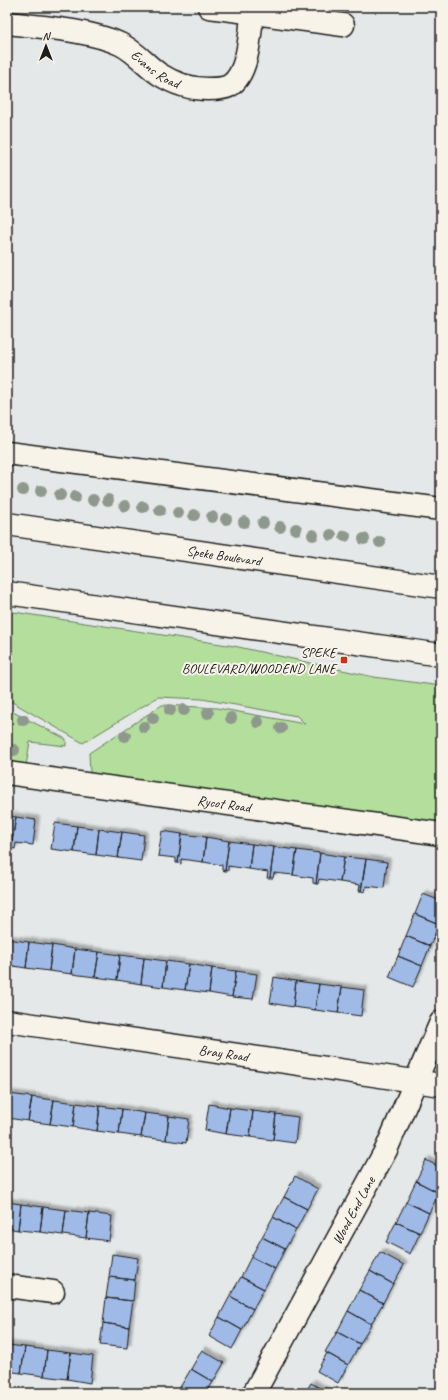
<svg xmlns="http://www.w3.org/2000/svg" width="448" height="1400" font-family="Caveat,sans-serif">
  <defs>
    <filter id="shadow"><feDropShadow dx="3.5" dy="-3.5" stdDeviation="1" flood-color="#0004"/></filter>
  </defs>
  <rect width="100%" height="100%" fill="#e5e8e8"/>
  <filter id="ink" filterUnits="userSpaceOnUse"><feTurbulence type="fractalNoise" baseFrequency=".025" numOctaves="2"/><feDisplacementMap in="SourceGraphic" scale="8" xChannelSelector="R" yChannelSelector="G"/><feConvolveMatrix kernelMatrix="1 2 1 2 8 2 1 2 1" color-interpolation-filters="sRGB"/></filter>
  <g filter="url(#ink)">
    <path fill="#b3de9c" stroke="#687d5c" d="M7 611 234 646 374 677 441 686V827L90 773 89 753 162 705 217 708 305 724 297 716 202 699 158 697 83 743 7 699Z
      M7 709 66 739V746L30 742 26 766 7 763Z"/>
    <path fill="#9fbae7" stroke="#1c1c1c" filter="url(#shadow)" d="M7 816 16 817 11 848H8L9 842 7 841Z
      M16 817 36 820 33 845 16 843 15 849 11 848Z
      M55 823 77 826 74 852 51 849Z
      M77 826 99 829 96 855 74 852Z
      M99 829 122 832 118 858 96 855Z
      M162 831 182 834 178 863H176V858L158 856Z
      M122 832 144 835 141 861 118 858Z
      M182 834 206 837 203 862 181 859V864L178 863Z
      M206 837 229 841 225 871 222 870V865L203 862Z
      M229 841 252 844 249 869 228 866V871H225Z
      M252 844 274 847 270 878H267L268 872 249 869Z
      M274 847 297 850 293 875 274 873 273 878H270Z
      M297 850 320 853 316 884 313 883V878L293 875Z
      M320 853 344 857 340 882 319 879 318 884H316Z
      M344 857 366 859 361 891H359L360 885 340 882Z
      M366 859 387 862 384 888 366 886 365 892 361 891Z
      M423 894 441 901V920L439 924 415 914Z
      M415 914 439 924 430 946 406 936Z
      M406 936 430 946 422 966 398 956Z
      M7 939 29 942 26 968 7 965Z
      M29 942 52 945 49 971 26 968Z
      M52 945 75 949 72 974 49 971Z
      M75 949 99 952 95 977 72 974Z
      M99 952 120 955 117 980 95 977Z
      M120 955 144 958 141 984 117 980Z
      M398 956 422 966 413 987 389 977Z
      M144 958 166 961 163 987 141 984Z
      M166 961 189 964 185 990 163 987Z
      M189 964 212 968 209 993 185 990Z
      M212 968 236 971 232 997 209 993Z
      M236 971 257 974 253 999 232 997Z
      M274 977 296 981 293 1007 270 1003Z
      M296 981 319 984 315 1010 293 1007Z
      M319 984 342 987 338 1013 315 1010Z
      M342 987 364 990 361 1016 338 1013Z
      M9 1094 32 1097 28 1121 7 1118Z
      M32 1097 54 1100 50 1124 28 1121Z
      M54 1100 76 1103 73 1127 50 1124Z
      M76 1103 100 1106 97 1131 73 1127Z
      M209 1104 230 1108 226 1134 205 1130Z
      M100 1106 122 1109 119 1134 97 1131Z
      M230 1108 253 1111 250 1137 226 1134Z
      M122 1109 145 1113 141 1137 119 1134Z
      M253 1111 276 1114 273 1140 250 1137Z
      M145 1113 169 1116 166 1140 141 1137Z
      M276 1114 298 1117 295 1143 273 1140Z
      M169 1116 189 1119 186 1143 166 1140Z
      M426 1160 441 1168V1189L439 1193 416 1181Z
      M295 1176 318 1189 307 1209 284 1197Z
      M416 1181 439 1193 429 1213 406 1202Z
      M284 1197 307 1209 296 1230 273 1217Z
      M7 1202 21 1204 18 1230 7 1228Z
      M406 1202 429 1213 420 1233 396 1222Z
      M21 1204 43 1207 40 1232 18 1230Z
      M43 1207 66 1210 63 1235 40 1232Z
      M66 1210 89 1213 86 1238 63 1235Z
      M89 1213 112 1216 109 1241 86 1238Z
      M273 1217 296 1230 285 1249 262 1237Z
      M396 1222 420 1233 410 1254 386 1242Z
      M262 1237 285 1249 275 1269 251 1257Z
      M380 1252 404 1265 393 1284 370 1271Z
      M112 1254 138 1258 135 1280 109 1277Z
      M251 1257 275 1269 264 1289 241 1277Z
      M370 1271 393 1284 383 1303 359 1290Z
      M109 1277 135 1280 133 1301 106 1298Z
      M241 1277 264 1289 253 1309 230 1296Z
      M359 1290 383 1303 371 1324 348 1311Z
      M230 1296 253 1309 242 1330 219 1317Z
      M106 1298 133 1301 129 1327 103 1323Z
      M348 1311 371 1324 360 1344 337 1332Z
      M219 1317 242 1330 232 1349 209 1336Z
      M103 1323 129 1327 127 1348 100 1345Z
      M337 1332 360 1344 348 1365 325 1352Z
      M7 1345 25 1347 21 1373 7 1371Z
      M25 1347 47 1350 44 1376 21 1373Z
      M47 1350 71 1353 67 1379 44 1376Z
      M202 1350 224 1363 213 1382 191 1369Z
      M71 1353 93 1356 90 1383 67 1379Z
      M327 1353 348 1365 338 1383 317 1371Z
      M191 1369 213 1382 206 1393H186L179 1389Z
      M311 1383 328 1393H305Z
      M179 1389 186 1393H177Z"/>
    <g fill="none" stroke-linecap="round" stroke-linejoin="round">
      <defs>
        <g id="minor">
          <path d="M209 7 343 25"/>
          <path id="s1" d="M7 23C41 27 90 30 120 44 135 51 146 65 159 74 173 83 191 89 208 89 214 89 223 89 229 86 250 74 250 28 253 7"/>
          <path d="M7 453 441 509"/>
          <path id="s2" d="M7 773 441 834"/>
          <path id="s3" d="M7 1021 441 1085"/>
          <path d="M7 1286 53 1292"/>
          <path id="s4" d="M254 1393 386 1150 441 1022"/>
        </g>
        <g id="highway">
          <path id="s5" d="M7 524 441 587"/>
          <path d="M7 593 441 655"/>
        </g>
      </defs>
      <use href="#minor" stroke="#1c1c1c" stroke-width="25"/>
      <use href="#highway" stroke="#1c1c1c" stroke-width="25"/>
      <use href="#minor" stroke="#f7f3e8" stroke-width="22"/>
      <use href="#highway" stroke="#f7f3e8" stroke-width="22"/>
    </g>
    <g fill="#8f988d">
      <circle cx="23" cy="490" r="6"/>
      <circle cx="41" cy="491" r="6"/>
      <circle cx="60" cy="495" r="6"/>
      <circle cx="75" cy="497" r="6"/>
      <circle cx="93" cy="500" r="6"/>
      <circle cx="108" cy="500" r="6"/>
      <circle cx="125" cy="506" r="6"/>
      <circle cx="143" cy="507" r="6"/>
      <circle cx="160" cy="510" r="6"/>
      <circle cx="178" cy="513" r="6"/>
      <circle cx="194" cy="515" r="6"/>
      <circle cx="212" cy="517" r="6"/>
      <circle cx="226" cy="519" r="6"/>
      <circle cx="244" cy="522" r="6"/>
      <circle cx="263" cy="523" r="6"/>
      <circle cx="280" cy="527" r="6"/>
      <circle cx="296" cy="529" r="6"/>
      <circle cx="313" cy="535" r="6"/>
      <circle cx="331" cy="535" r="6"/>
      <circle cx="345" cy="536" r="6"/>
      <circle cx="364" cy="539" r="6"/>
      <circle cx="380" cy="542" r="6"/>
      <circle cx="170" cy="710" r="6"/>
      <circle cx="184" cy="710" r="6"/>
      <circle cx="208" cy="713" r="6"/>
      <circle cx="153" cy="718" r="6"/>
      <circle cx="231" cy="718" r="6"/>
      <circle cx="23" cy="720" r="6"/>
      <circle cx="258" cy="722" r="6"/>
      <circle cx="144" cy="727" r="6"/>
      <circle cx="281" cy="728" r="6"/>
      <circle cx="125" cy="736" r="6"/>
      <circle cx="14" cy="750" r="6"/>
    </g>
  </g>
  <rect fill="#c8321e" stroke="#f7f3e8" stroke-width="1.5" x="340" y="656" width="8" height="8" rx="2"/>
  <g text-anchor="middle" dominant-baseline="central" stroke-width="4" stroke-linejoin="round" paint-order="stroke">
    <g font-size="14" fill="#1c1c1c" stroke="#f7f3e8">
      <text stroke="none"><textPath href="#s1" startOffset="159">Evans Road</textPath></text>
      <text stroke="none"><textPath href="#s5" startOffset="219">Speke Boulevard</textPath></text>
      <text stroke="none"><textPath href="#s2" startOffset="219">Rycot Road</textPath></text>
      <text stroke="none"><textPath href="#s3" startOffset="219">Bray Road</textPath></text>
      <text stroke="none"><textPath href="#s4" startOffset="208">Wood End Lane</textPath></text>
    </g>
    <g font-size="14" fill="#1c1c1c" stroke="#f7f3e8" text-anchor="end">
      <text x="336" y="652">SPEKE<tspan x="336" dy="16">BOULEVARD/WOODEND LANE</tspan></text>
    </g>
  </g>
  <rect width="448" height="1400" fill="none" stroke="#f7f3e8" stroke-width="24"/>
  <rect x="12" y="12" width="424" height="1376" fill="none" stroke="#1c1c1c" stroke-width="1.5" filter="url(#ink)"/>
  <g transform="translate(46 46)" stroke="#f7f3e8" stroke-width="3" paint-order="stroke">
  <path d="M0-3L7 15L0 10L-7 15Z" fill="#1c1c1c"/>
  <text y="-6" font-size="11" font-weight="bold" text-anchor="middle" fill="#1c1c1c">N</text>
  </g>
</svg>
